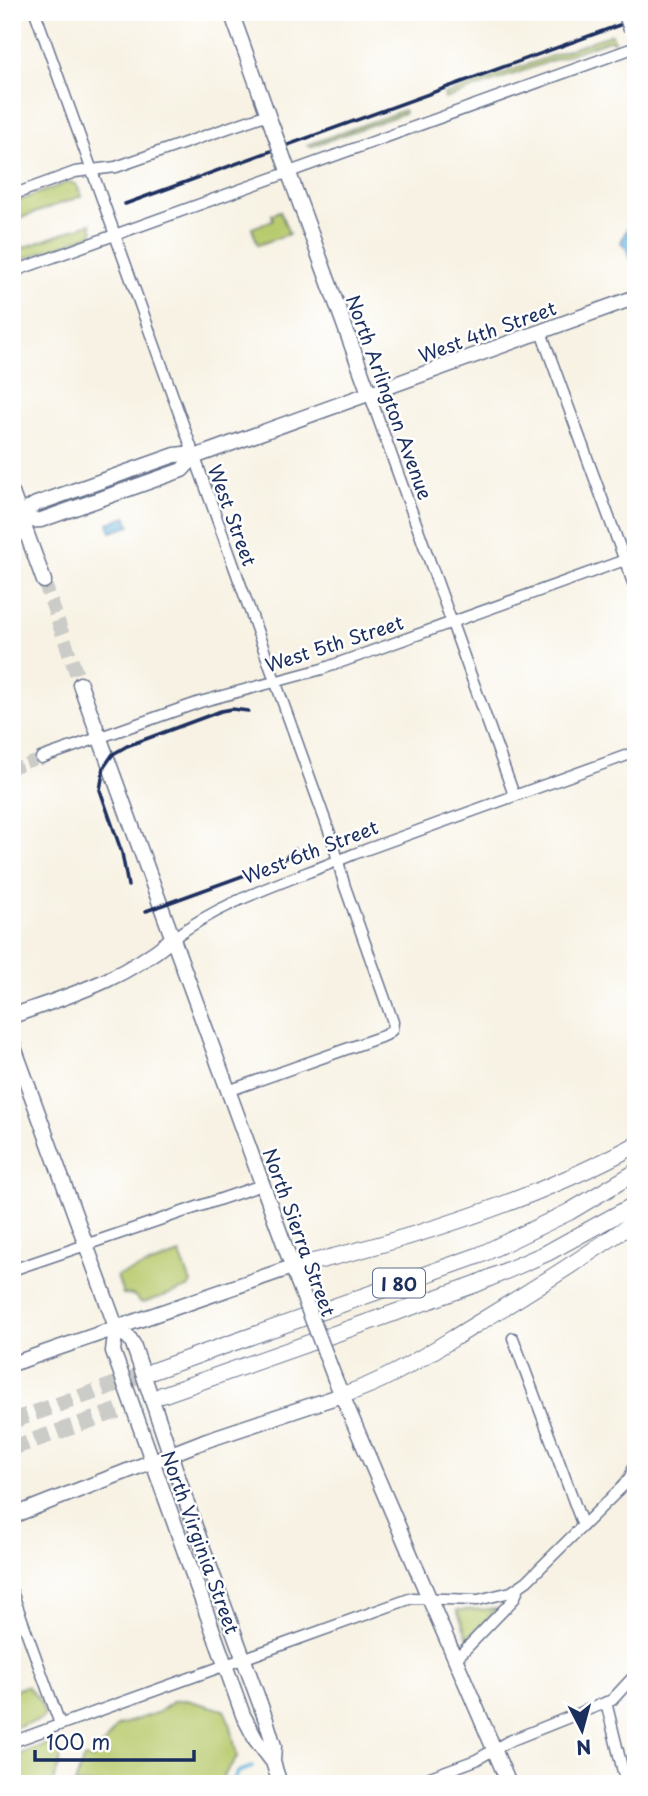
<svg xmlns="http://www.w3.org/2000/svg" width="648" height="1796" font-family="'Playpen Sans',sans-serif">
  <rect width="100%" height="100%" fill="#fff"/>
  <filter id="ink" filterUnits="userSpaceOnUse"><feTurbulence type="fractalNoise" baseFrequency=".0143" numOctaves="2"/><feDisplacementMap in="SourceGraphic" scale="14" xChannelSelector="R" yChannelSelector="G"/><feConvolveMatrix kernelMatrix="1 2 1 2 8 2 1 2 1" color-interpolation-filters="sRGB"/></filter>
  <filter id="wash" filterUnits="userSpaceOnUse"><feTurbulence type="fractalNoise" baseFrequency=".00686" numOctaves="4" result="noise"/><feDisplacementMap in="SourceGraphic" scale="28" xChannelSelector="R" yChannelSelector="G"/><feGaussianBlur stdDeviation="1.57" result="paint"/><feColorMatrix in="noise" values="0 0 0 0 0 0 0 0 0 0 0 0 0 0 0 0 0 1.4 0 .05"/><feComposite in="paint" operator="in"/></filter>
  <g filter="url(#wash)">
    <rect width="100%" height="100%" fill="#f7f2e3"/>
    <path fill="#b8ca6d" stroke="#6a7c66" stroke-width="2" d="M612 34 614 42 609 40 445 99 444 95Z
      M404 110 405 113 310 147 307 145Z
      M69 182 76 184 82 196 12 221V203Z
      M280 211 289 234 258 245 252 228 273 220 272 214Z
      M91 223 93 232 91 235 12 263V252Z
      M180 1254 191 1283 188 1288 142 1303 133 1295 123 1294 117 1276Z
      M496 1609 469 1638H468L457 1610Z
      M27 1686 40 1701 45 1715 40 1720 12 1728V1691Z
      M186 1700 224 1710 231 1726 237 1757 218 1784H75L83 1760 85 1758 93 1759 92 1752 100 1749 117 1726 159 1712 174 1701Z
      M46 1745 58 1748C64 1760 56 1772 52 1784H12V1757Z"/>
    <path fill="#60b2db" stroke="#3e709c" stroke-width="2" d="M627 229 636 235V259L631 260 628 251 621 242Z
      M127 517 130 526 111 532 108 523Z"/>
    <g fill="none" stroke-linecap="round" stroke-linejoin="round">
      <path stroke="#60b2db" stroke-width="3.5" d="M231 1784 238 1772 252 1767"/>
    </g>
  </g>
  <g filter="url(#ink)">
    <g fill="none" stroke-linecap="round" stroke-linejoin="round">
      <path stroke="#cbcbc8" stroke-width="10" stroke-dasharray="10 5" stroke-linecap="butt" d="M12 769 41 758"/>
      <path stroke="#cbcbc8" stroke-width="14" stroke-dasharray="14 7" stroke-linecap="butt" d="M44 581 80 684"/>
      <path stroke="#cbcbc8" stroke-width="16" stroke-dasharray="16 8" stroke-linecap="butt" d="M12 1421 153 1371
        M12 1448 162 1395"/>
      <defs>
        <path id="minor" d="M35 12 333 842 344 884 393 1022 392 1030 386 1035 228 1091
          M12 195 75 172 116 167 268 114
          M12 272 636 47
          M541 332 636 591
          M369 393 514 795
          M41 758 200 702 322 669 636 556
          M172 939C227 898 292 880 354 854L636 752
          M12 1270 262 1185
          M513 1338 583 1526
          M12 1592 60 1724
          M456 1659 514 1599 519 1587
          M606 1702 626 1784
          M12 1742 412 1598 478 1600 511 1592 527 1581 623 1486 630 1477 636 1461
          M411 1784 476 1760 507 1742 612 1700 636 1674"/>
        <path id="major" d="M231 12 273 129
          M282 154 369 393
          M12 493 44 581
          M22 519 28 509 36 504 175 455 184 454 194 457
          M12 523C22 519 31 521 41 520L182 470 194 457 636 297
          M80 684 298 1282
          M12 1016C73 994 121 981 172 939
          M12 1042 116 1327 130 1339 133 1344 193 1521 266 1720 274 1746 273 1762
          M116 1327 113 1351 243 1715 256 1740 273 1762 280 1784
          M12 1364 292 1267
          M335 1379 509 1784
          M12 1516 207 1440 342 1395"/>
        <path id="highway" d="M292 1267C409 1240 530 1202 636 1145
          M153 1371 480 1255 569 1212 636 1172
          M162 1395 476 1284 547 1253 636 1204
          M342 1395C388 1381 429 1353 470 1328 526 1294 582 1259 636 1221"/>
      </defs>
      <use href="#minor" stroke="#68738d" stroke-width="13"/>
      <use href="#major" stroke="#68738d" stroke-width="17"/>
      <use href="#highway" stroke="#68738d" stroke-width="18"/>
      <use href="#minor" stroke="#fff" stroke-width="10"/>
      <use href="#major" stroke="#fff" stroke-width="14"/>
      <use href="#highway" stroke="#fff" stroke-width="16"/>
      <path stroke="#1b2f5e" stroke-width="3.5" d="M125 204 636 19
        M128 886 122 853 100 790 104 767 113 754 127 746 221 711 232 709 248 711
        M146 911 281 862 295 849"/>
      <defs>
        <path id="minor-bridge" d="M623 12 629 30"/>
        <path id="major-bridge" d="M273 129 282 154
          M298 1282 335 1379"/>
      </defs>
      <use href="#minor-bridge" stroke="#68738d" stroke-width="13" stroke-linecap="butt"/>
      <use href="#major-bridge" stroke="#68738d" stroke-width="17" stroke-linecap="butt"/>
      <use href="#minor-bridge" stroke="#fff" stroke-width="10"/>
      <use href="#major-bridge" stroke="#fff" stroke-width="14"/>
    </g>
  </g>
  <g text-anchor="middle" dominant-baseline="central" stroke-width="5" stroke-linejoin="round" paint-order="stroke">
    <rect fill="#fff" stroke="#5f6d8e" stroke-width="2" x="373" y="1268.5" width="52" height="29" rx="5"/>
    <g font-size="18" font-weight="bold" fill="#1b2f5e">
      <text x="399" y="1283">I 80</text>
    </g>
    <g font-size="19" fill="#1b2f5e" stroke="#fff">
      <text transform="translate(487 331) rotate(-20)">West 4th Street</text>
      <text transform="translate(390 397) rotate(70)">North Arlington Avenue</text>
      <text transform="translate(233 515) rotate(70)">West Street</text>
      <text transform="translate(334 643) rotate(-18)">West 5th Street</text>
      <text transform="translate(310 851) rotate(-21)">West 6th Street</text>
      <text transform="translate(300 1232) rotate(70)">North Sierra Street</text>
      <text transform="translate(201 1542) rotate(70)">North Virginia Street</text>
    </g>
  </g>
  <rect width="648" height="1796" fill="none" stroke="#fff" stroke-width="42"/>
  <g transform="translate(582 1730) rotate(174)" stroke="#ffffff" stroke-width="5" paint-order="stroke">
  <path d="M0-5L12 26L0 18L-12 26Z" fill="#1b2f5e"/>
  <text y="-10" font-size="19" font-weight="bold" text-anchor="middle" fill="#1b2f5e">N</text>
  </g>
  <path d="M35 1750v10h159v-10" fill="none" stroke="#1b2f5e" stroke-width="3.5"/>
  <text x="46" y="1750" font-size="21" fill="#1b2f5e" stroke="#ffffff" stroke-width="5" paint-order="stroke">100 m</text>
</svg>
